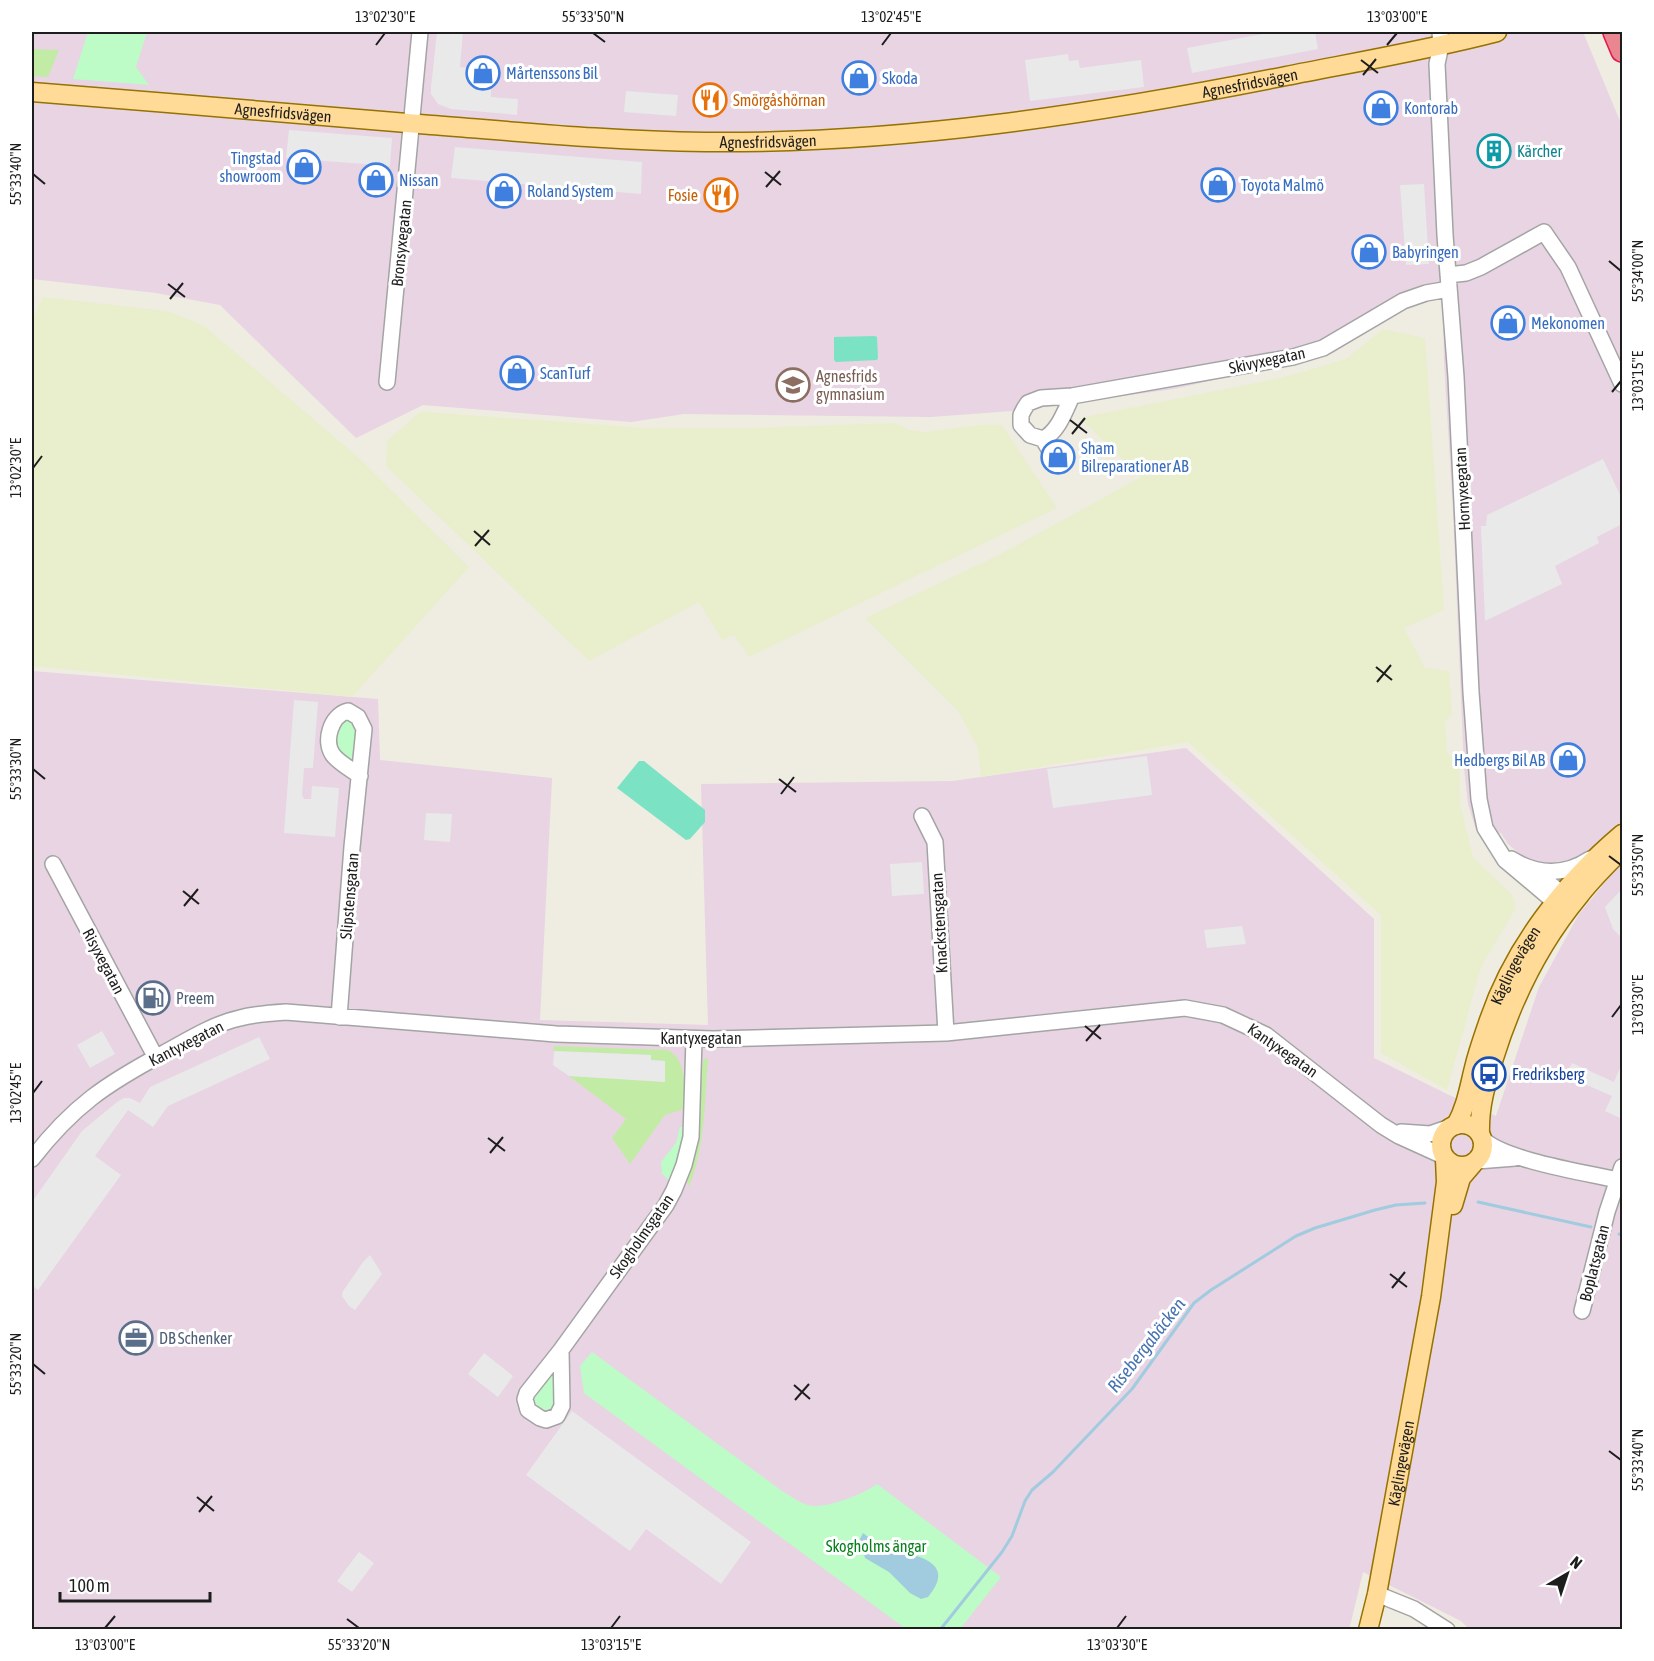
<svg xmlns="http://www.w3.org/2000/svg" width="1654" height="1661" font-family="'Asap Condensed',sans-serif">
  <rect width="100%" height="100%" fill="#efece2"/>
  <path fill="#e8d4e3" d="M32 32H1583L1622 126V821L1596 846 1577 858 1565 864 1549 866 1527 860 1508 844 1501 833 1476 830 1468 804 1464 768 1453 511 1444 362 1443 297 1409 307 1333 353 1174 389 1012 411 931 417 684 414 631 422 423 405 356 438 220 305 156 293 32 279Z
    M32 671 378 699 380 760 552 778 540 1020 708 1025 701 784 953 781 1186 748 1374 919V1058L1449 1095 1496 1116 1539 987 1579 914 1622 862V1629H1469L1461 1621 1363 1572 1349 1630 32 1629Z"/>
  <path fill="#e9efcd" d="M43 297 167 311 203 325 360 459 469 567 352 697 32 666V320Z
    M1383 329 1425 338 1444 610 1404 628 1425 668 1449 671 1452 714 1445 721 1447 753 1459 760 1460 804 1473 857 1513 896 1516 908 1481 967 1447 1090 1381 1053V915L1188 742 981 777 978 748 958 711 865 618 999 555 1141 477 1080 418 1281 378 1346 359Z
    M426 412 645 428H748L894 423 910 430 924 432 980 425H1002L1057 508 749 657 734 635 722 640 699 602 589 661 386 466 387 441 419 413Z"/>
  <path fill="#c2eca6" d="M32 49 59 50 48 77 32 76Z
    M554 1046 668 1050C687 1060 684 1087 685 1106L684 1109 665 1115 630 1164 612 1138 626 1119 569 1076 664 1081 665 1061 651 1060V1055L554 1051Z
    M707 1058 708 1060C704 1105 706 1144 689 1187L686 1177 700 1074 704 1059Z"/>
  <path fill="#bdfcc7" d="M88 32H147L136 67 149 85 73 79Z
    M346 719 353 721 357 731 354 764C335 751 333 747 338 724Z
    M680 1127H683L681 1151 669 1180 662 1174 661 1162 676 1143Z
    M592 1352 782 1491C790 1495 799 1503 808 1505 824 1510 864 1494 877 1484L1001 1577 960 1629H900L902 1626 584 1393 580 1366Z
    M554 1370 556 1401 555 1406 547 1410 538 1409 535 1405 534 1397Z"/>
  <path fill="#7ce2c4" d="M875 336 877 337 878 358 877 360 836 362 834 360V337Z
    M639 761H644L705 810V822L690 839 686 840 617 788Z"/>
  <path fill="#e9e9e9" d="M437 32H463L460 67 469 68 467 82 491 85V97L518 99 517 115 451 109 438 104 431 94V87Z
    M1274 32H1315L1318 49 1192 73 1187 48Z
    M1068 54 1069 61 1078 60 1080 68 1141 60 1144 87 1030 101 1025 60Z
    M626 91 678 95 676 116 624 112Z
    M289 130 392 138 390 166 286 158Z
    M455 147 642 162 641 194 451 178Z
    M1424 184 1429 264 1406 265 1400 185Z
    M1603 459 1622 499V524L1597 537 1599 543 1555 566 1562 584 1485 621 1481 526H1486L1487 515Z
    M294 700 318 702 313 768H304L302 795 304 799H311L312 786 339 788 335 837 284 833Z
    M1147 756 1152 795 1053 808 1047 769Z
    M426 813 452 814 450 842 424 840Z
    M922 862 924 894 892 896 890 864Z
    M1622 889V938L1613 929 1605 907Z
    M1242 926 1246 944 1207 948 1204 930Z
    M102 1031 115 1054 90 1068 77 1045Z
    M259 1037 270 1059 168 1106 153 1127 128 1110 95 1156 121 1175 38 1290 32 1285V1202L82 1131 117 1102 124 1098H130L140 1103 150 1087Z
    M554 1051 651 1055V1060L665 1061V1082L569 1076 553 1065Z
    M1572 1063 1614 1082 1622 1063V1119L1605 1111 1612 1096 1566 1076Z
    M370 1255 382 1274 355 1310 349 1306 342 1296 343 1291 363 1262Z
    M484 1353 513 1376 498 1397 468 1374Z
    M572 1411 751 1542 721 1584 646 1529 630 1551 526 1475Z
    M359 1552 374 1563 352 1592 337 1581Z"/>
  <path fill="#a1cbdf" d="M863 1533C870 1539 883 1547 892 1549 919 1556 957 1563 928 1597L921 1599 910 1593 889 1572 865 1558 860 1539Z"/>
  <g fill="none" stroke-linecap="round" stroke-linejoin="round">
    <path stroke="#a1cbdf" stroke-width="3" d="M1478 1202 1591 1227
      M1619 1234 1622 1235
      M940 1630 1002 1552 1012 1536 1025 1501 1032 1490 1053 1472 1132 1389 1194 1303 1211 1290 1296 1236 1315 1228 1375 1210 1396 1205 1425 1203"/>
    <defs>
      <path id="minor" d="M1440 32 1441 45 1437 64 1445 235 1456 377 1471 692 1479 799 1485 828 1505 860 1563 909
        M1448 275 1466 273 1481 267 1544 232 1568 267 1622 384
        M387 382 420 32
        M1072 396C1065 411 1058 432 1043 439L1030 435 1021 425V415L1024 409 1028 403 1041 398 1072 396 1293 357 1323 348 1403 301 1426 293 1449 289
        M1043 439 1053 456
        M922 816 935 842 946 1033
        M1511 859C1537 875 1565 876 1590 859
        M53 864 156 1058
        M1534 871 1571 901
        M339 1017 352 847 364 729 358 717 348 711C331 715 323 741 333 755 339 763 351 769 360 776
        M1401 1132 1430 1134 1450 1127
        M1483 1139C1503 1160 1587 1173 1618 1180
        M32 1159C73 1106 106 1084 164 1053 188 1040 213 1024 240 1018 255 1014 270 1013 286 1012L556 1034 713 1039 946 1033 1185 1008 1223 1015 1266 1035 1381 1125 1399 1136 1443 1156
        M1477 1161 1515 1158
        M1582 1311 1607 1212 1622 1167
        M561 1350 527 1393 525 1399 528 1410 540 1418 546 1420 557 1416 562 1406 561 1350 666 1205 674 1190 684 1165 691 1137 694 1039
        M1377 1594 1414 1609 1447 1630"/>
      <g id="major">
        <path id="s1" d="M32 92C165 103 298 113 431 125 522 132 613 141 705 142 901 144 1095 114 1286 76 1357 62 1428 50 1497 32"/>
        <circle cx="1462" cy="1145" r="21"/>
        <path id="s2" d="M1456 1125C1466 1107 1469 1088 1474 1068 1478 1051 1484 1035 1489 1020 1514 947 1564 883 1622 834"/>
        <path d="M1480 1134C1479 1106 1486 1084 1494 1058 1512 1000 1540 943 1579 896 1592 879 1608 864 1622 849"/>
        <path d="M1453 1205 1461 1178 1473 1164"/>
        <path id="s3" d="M1368 1630 1377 1594 1431 1297 1446 1182 1445 1159"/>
      </g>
      <path id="highway" d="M1614 32 1622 51"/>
    </defs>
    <use href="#minor" stroke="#a4a4a4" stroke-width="18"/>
    <use href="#major" stroke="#967200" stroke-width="21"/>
    <use href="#highway" stroke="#e01c4e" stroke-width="24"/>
    <use href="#minor" stroke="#fff" stroke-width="15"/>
    <use href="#major" stroke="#ffdb97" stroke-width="18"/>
    <use href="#highway" stroke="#ea8690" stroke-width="21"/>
  </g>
  <path fill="none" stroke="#1d1d1d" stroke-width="2" d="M593 33 605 42M376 45 385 33M882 45 891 33M1387 45 1397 33M1361 60 1378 73M1363 75 1376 59M765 172 781 185M33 174 45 184M766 187 780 171M1609 261 1621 271M168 284 185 297M170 299 183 283M1612 392 1621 381M1070 420 1087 433M1072 434 1085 418M33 468 42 456M474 531 490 545M475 546 489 530M1376 667 1392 680M1377 682 1391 665M33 769 45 779M779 779 796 792M781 794 794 777M1609 856 1621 865M183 891 199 904M184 906 198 889M1612 1017 1621 1005M1085 1026 1101 1039M1086 1041 1100 1025M33 1093 42 1081M488 1138 505 1151M490 1153 503 1137M1390 1274 1407 1287M1392 1288 1405 1272M33 1364 45 1374M794 1385 810 1399M795 1400 809 1384M1609 1451 1621 1460M197 1497 214 1511M199 1512 212 1496M347 1619 359 1628M105 1628 115 1616M611 1628 620 1616M1117 1628 1126 1616"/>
  <defs>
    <symbol id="shop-ring" viewBox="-11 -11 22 22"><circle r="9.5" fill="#fff" stroke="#3f7fe0" stroke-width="1.5"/><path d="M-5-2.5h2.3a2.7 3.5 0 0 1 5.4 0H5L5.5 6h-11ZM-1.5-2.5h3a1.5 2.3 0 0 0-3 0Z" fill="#3f7fe0"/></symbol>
    <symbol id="restaurant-ring" viewBox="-11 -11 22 22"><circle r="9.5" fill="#fff" stroke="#e8710a" stroke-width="1.5"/><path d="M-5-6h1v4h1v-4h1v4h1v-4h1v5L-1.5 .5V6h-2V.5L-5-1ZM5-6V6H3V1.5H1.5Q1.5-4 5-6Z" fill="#e8710a"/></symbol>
    <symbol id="building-ring" viewBox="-11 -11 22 22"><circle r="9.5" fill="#fff" stroke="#0f9aa8" stroke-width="1.5"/><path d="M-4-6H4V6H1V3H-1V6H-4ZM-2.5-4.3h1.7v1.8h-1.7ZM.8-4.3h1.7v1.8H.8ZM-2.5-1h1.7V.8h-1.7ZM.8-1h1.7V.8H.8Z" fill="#0f9aa8"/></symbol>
    <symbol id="school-ring" viewBox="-11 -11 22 22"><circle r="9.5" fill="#fff" stroke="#8d6e63" stroke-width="1.5"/><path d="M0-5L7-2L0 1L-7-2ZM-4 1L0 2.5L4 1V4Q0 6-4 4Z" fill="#8d6e63"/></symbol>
    <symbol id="fuel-ring" viewBox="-11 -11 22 22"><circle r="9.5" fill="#fff" stroke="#5c6f8a" stroke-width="1.5"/><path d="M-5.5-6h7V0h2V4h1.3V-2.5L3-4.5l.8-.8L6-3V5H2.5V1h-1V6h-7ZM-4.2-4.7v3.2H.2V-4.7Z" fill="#5c6f8a"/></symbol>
    <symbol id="bus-ring" viewBox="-11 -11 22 22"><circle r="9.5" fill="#fff" stroke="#1a4fb4" stroke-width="1.5"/><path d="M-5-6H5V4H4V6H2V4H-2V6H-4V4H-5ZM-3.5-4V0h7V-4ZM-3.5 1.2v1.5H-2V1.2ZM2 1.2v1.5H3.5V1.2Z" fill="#1a4fb4"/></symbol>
    <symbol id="office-ring" viewBox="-11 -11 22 22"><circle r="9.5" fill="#fff" stroke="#5c6f8a" stroke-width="1.5"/><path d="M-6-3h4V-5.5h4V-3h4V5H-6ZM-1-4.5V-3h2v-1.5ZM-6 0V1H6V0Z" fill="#5c6f8a"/></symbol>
  </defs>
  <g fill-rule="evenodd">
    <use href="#shop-ring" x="464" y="54" width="38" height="38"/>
    <use href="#shop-ring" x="840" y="59" width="38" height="38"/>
    <use href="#restaurant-ring" x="691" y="81" width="38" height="38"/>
    <use href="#shop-ring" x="1362" y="89" width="38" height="38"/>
    <use href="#building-ring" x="1475" y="132" width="38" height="38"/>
    <use href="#shop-ring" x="285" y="148" width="38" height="38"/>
    <use href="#shop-ring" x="357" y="161" width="38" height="38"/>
    <use href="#shop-ring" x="1199" y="166" width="38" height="38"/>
    <use href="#shop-ring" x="485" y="172" width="38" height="38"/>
    <use href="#restaurant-ring" x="702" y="176" width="38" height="38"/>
    <use href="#shop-ring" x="1350" y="233" width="38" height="38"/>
    <use href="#shop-ring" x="1489" y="304" width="38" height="38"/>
    <use href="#shop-ring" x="498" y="354" width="38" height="38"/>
    <use href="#school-ring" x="774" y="366" width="38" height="38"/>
    <use href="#shop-ring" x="1039" y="438" width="38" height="38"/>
    <use href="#shop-ring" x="1549" y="741" width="38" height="38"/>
    <use href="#fuel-ring" x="134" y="979" width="38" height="38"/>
    <use href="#bus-ring" x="1470" y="1055" width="38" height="38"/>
    <use href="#office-ring" x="117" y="1319" width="38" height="38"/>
  </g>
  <g text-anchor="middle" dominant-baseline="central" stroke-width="6" stroke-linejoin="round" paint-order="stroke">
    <g font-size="16" fill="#366cbe" stroke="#fff" text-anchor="start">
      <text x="506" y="73">Mårtenssons Bil</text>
      <text x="882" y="78">Skoda</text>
      <text x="1404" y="108">Kontorab</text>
      <text x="281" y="158" text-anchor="end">Tingstad<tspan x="281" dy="18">showroom</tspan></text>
      <text x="399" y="180">Nissan</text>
      <text x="1241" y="185">Toyota Malmö</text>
      <text x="527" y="191">Roland System</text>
      <text x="1392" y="252">Babyringen</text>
      <text x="1531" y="323">Mekonomen</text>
      <text x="540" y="373">ScanTurf</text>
      <text x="1081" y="448">Sham<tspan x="1081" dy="18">Bilreparationer AB</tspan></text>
      <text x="1545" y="760" text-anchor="end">Hedbergs Bil AB</text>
    </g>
    <g font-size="16" fill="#1d1d1d" stroke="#fff">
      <text stroke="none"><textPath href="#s1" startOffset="1224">Agnesfridsvägen</textPath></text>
      <text stroke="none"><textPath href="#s1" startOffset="252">Agnesfridsvägen</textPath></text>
      <text stroke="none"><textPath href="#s1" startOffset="738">Agnesfridsvägen</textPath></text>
      <text transform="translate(401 243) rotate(-84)">Bronsyxegatan</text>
      <text transform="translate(1267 360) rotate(-12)">Skivyxegatan</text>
      <text transform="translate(1462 489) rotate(-93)">Hornyxegatan</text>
      <text transform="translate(349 896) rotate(-85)">Slipstensgatan</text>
      <text transform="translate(939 923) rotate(-93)">Knackstensgatan</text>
      <text transform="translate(104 961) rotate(62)">Risyxegatan</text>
      <text stroke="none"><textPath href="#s2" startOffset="171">Käglingevägen</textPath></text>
      <text x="701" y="1038">Kantyxegatan</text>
      <text transform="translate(186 1043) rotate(-27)">Kantyxegatan</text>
      <text transform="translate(1283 1050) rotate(35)">Kantyxegatan</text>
      <text transform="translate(641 1236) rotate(-55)">Skogholmsgatan</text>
      <text transform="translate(1594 1263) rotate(-76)">Boplatsgatan</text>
      <text stroke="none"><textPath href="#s3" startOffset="170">Käglingevägen</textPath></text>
    </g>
    <g font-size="16" fill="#c56008" stroke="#fff" text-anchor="start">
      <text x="733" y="100">Smörgåshörnan</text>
      <text x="698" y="195" text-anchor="end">Fosie</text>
    </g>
    <g font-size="16" fill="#0d838f" stroke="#fff" text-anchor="start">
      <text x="1517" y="151">Kärcher</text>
    </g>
    <g font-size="16" fill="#785e54" stroke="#fff" text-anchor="start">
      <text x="816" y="376">Agnesfrids<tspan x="816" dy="18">gymnasium</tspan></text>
    </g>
    <g font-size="16" fill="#4e5e75" stroke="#fff" text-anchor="start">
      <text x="176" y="998">Preem</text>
      <text x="159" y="1338">DB Schenker</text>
    </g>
    <g font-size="16" fill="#164399" stroke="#fff" text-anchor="start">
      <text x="1512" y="1074">Fredriksberg</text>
    </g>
    <g font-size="16" fill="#06801b" stroke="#fff">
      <text x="876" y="1546">Skogholms ängar</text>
    </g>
    <g font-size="18" font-style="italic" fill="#4672b1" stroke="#fff">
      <text transform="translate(1146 1345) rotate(-52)">Risebergabäcken</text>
    </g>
  </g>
  <rect width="1654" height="1661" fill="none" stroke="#ffffff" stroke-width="66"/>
  <g transform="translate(1567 1574) rotate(39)" stroke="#ffffff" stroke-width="4.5" paint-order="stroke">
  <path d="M0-4.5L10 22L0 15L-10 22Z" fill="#1d1d1d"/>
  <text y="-9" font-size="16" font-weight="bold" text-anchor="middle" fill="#1d1d1d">N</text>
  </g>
  <path d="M60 1592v9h150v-9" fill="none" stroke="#1d1d1d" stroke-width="3"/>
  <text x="69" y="1592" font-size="18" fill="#1d1d1d" stroke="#ffffff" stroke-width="4.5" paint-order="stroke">100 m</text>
  <rect x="33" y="33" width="1588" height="1595" fill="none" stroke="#1d1d1d" stroke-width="2"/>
  <g font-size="15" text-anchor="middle" fill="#1d1d1d">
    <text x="385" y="22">13°02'30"E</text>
    <text x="593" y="22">55°33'50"N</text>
    <text x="891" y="22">13°02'45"E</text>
    <text x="1397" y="22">13°03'00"E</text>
    <text transform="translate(16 174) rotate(-90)" y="5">55°33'40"N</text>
    <text transform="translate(1638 271) rotate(-90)" y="5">55°34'00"N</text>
    <text transform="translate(1638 381) rotate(-90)" y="5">13°03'15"E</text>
    <text transform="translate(16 468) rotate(-90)" y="5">13°02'30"E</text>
    <text transform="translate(16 769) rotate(-90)" y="5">55°33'30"N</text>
    <text transform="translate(1638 865) rotate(-90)" y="5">55°33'50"N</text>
    <text transform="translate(1638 1005) rotate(-90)" y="5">13°03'30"E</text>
    <text transform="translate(16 1093) rotate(-90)" y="5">13°02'45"E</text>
    <text transform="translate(16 1364) rotate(-90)" y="5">55°33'20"N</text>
    <text transform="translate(1638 1460) rotate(-90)" y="5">55°33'40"N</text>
    <text x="105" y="1650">13°03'00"E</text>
    <text x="359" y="1650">55°33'20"N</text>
    <text x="611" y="1650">13°03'15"E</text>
    <text x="1117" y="1650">13°03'30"E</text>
  </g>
</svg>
